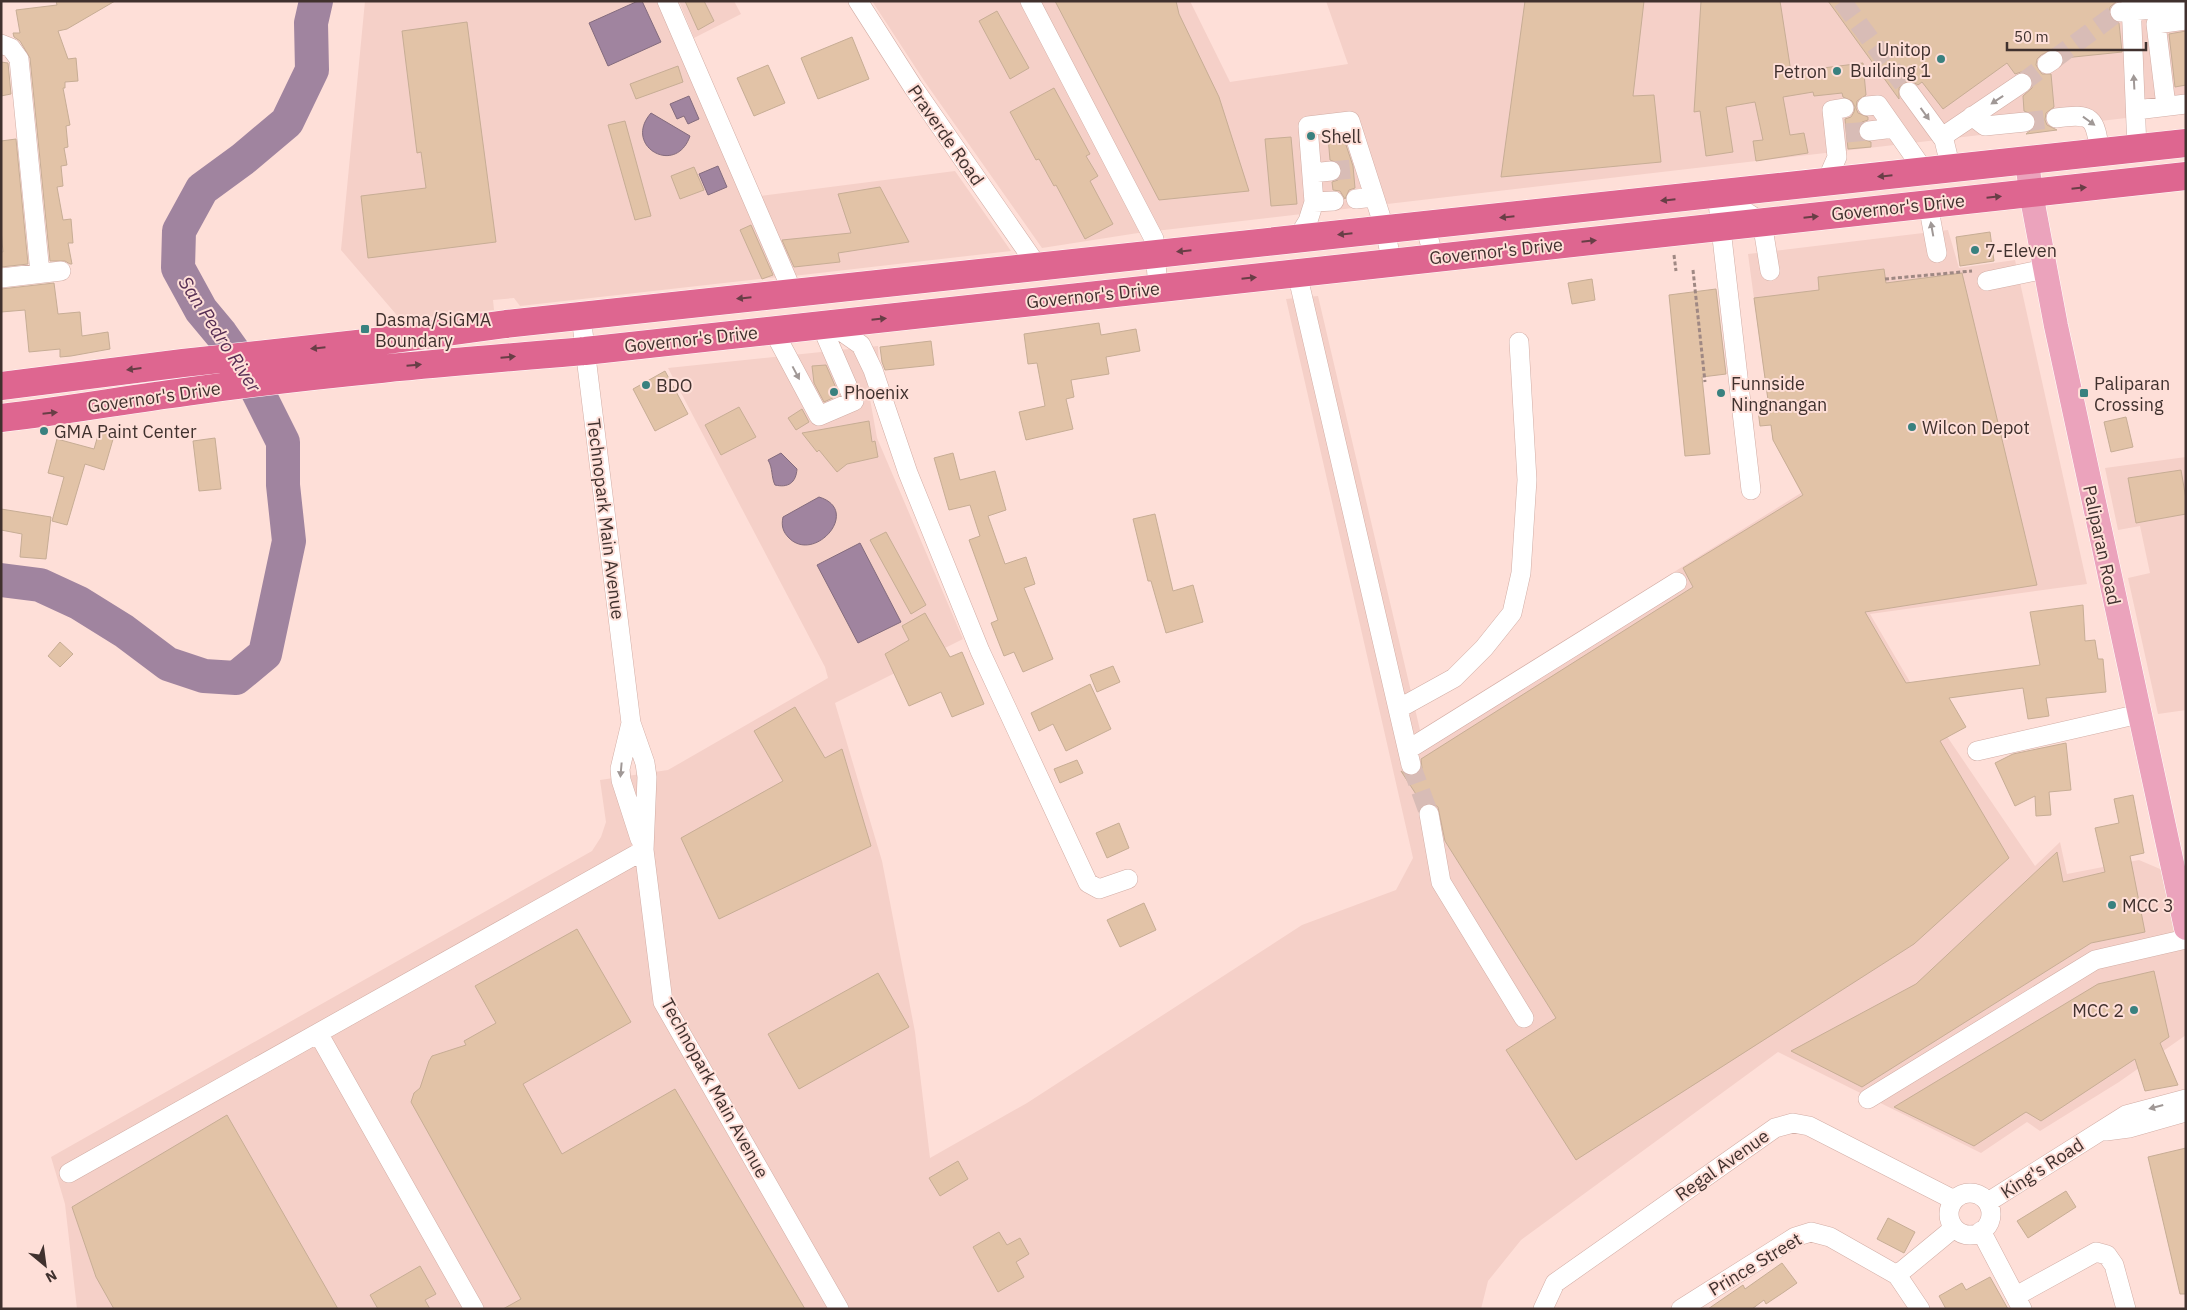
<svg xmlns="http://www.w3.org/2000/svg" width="2187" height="1310" font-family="'IBM Plex Sans',sans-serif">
  <rect width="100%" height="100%" fill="#fedfd8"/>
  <path fill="#f5d0c8" d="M365 1H660L778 277 520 306 514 298 493 300 494 310 401 320 341 250Z
    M679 1H734L741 14 694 38Z
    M872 1H1190L1230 82 1348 64 1326 1H2186V111L1138 233 1042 248 925 82Z
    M955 171 1011 251 793 276 761 196Z
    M1948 230 1959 268 2015 260 2087 584 1870 614 1910 682 2035 866 2060 842 2067 874 2139 860 2186 880V1035L2119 1082 2040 1131 2027 1122 1981 1153 1778 1052 1521 1240 1488 1281 1481 1309H77L65 1204 51 1157 592 851 601 837 606 822 600 780 668 770 828 678 825 667 668 368 878 346 879 369 865 371 877 438 963 639 835 703 882 861 915 1032 930 1158 1027 1103 1302 925 1396 890 1413 858 1286 299 1318 296 1420 730 1801 493 1773 440 1748 254Z
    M2186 457V710L2158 714 2128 578 2150 573 2140 526 2118 530 2105 468Z"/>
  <path fill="#a0849f" stroke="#836b7d" d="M638 1H642L661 42 608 66 589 23Z
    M689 96 699 119 688 124 684 116 677 119 670 104Z
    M651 113 690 136C676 177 622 146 651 113Z
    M718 166 727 187 708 195 699 174Z
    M781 453 797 469C796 483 788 488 775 485 771 477 773 468 768 460Z
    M819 497C862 510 815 564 789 538 783 532 781 526 783 517Z
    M860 543 901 622 858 643 817 565Z"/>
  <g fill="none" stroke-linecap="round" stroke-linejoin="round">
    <path stroke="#a0849f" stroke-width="34" d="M1 580 40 585 79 603 124 631 168 664 204 676 236 678 265 654 289 541 283 485V442L248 372 221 334 201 310 178 268 179 231 202 189 243 159 287 122 312 70 311 23 316 1"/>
  </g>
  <path fill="#e2c3a7" stroke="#c7ad95" d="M56 1H115L67 29 58 31 68 59 76 58 78 81 65 82V88H63L70 125 66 126 68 147 64 148 67 165 61 166 63 186 57 187 63 220 71 219 73 243H68L72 264H70L65 261H50L30 58 20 41 14 37 13 33H20L16 10 57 5Z
    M685 1H704L714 21 698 30Z
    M1055 1H1176L1179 14 1219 97 1249 191 1159 200Z
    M1525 1H1644L1633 96 1654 95 1661 162 1501 177Z
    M1701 1H1780L1791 72 1863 63 1866 95 1857 101 1856 108 1858 113 1868 117V120L1862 122 1858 132 1860 138 1871 142V147L1848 149 1845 119 1851 117 1854 112 1855 107 1852 101 1843 97 1842 93 1814 96 1813 92 1783 97 1790 135 1804 133 1808 153 1756 161 1753 141 1763 140 1755 102 1726 107 1733 152 1706 156 1700 111 1694 112Z
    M1828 1H2117L2110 7 2109 14 2111 19 2119 23 2122 52 2064 58 2058 50 2053 49 2041 55 2037 59 2036 65 2042 74H2051L2054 107 2046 113 2045 120 2047 125 2057 130 2026 134 2035 127 2036 121 2034 115 2024 111 2023 96 2032 88 2033 83 2027 73 2021 72 2015 74 2007 63 1943 109 1922 82 1918 85 1913 82 1903 83 1899 88V99Z
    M997 11 1029 68 1010 79 979 21Z
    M467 22 496 242 368 258 361 196 426 188 421 152 417 153 402 31Z
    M2186 31V85L2175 87 2169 34Z
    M852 37 869 79 818 99 801 58Z
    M1 62 8 63 11 94 1 96Z
    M768 65 785 103 754 116 737 78Z
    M678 66 683 82 636 99 630 84Z
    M1054 88 1090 154 1086 156 1098 176 1090 181 1113 224 1085 239 1056 185 1054 186 1039 159 1036 160 1010 112Z
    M625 121 651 216 635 220 608 125Z
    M1343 136 1353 166 1355 188 1349 190 1345 199 1340 191 1333 190 1332 182 1338 180 1342 170 1340 164 1330 160 1328 137Z
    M1291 137 1297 204 1271 206 1265 139Z
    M16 139 28 264 1 267V252H3L1 230V141Z
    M694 167 704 190 680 199 671 176Z
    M880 187 909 242 838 253 840 262 794 267 782 240 851 233 838 194Z
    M751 225 773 275 762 279 740 230Z
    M1990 232 1994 261 1960 266 1956 237Z
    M1884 269 1886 283 1962 273 2037 585 1865 612 1906 683 2040 665 2030 612 2083 605 2085 641 2095 640 2098 659H2103L2106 692 2046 698 2049 716 2028 719 2023 688 1949 698 1966 727 1940 741 2009 858 1914 944 1576 1160 1506 1050 1556 1018 1445 841 1438 807 1432 803 1423 805 1401 771 1408 776 1418 774 1422 768 1421 759 1693 587 1683 568 1803 495 1773 440 1771 425 1760 426 1757 402 1768 400 1754 298 1819 290 1818 277Z
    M1592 279 1595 300 1572 304 1568 283Z
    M54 283 58 314 80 312 82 336 108 332 110 349 71 356 60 357V349L29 352 25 310 1 312V289Z
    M1716 289 1726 374 1702 377 1710 454 1685 456 1669 295Z
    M1099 323 1101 335 1136 329 1140 351 1106 357 1109 374 1071 380 1074 397 1066 399 1073 429 1026 440 1019 412 1045 406 1037 363 1028 364 1024 334Z
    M931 341 934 365 885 370 882 362 880 347Z
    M826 365 839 395 824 402 814 383 812 366Z
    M665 371 688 414 655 431 633 389Z
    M739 407 756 437 721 455 705 425Z
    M802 409 809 422 796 430 788 418Z
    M2126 417 2133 447 2111 452 2104 422Z
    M869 421 872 442 875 441 878 457 847 464 837 472 819 450 817 452 802 433Z
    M101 425 116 429 104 470 85 464 67 525 52 521 64 477 48 473 57 439 94 449Z
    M215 438 221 489 199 491 193 441Z
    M953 453 960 480 995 471 1006 510 988 516 1005 564 1026 557 1035 584 1024 588 1053 659 1023 672 1014 652 1004 656 991 623 998 620 969 540 980 536 970 505 949 510 934 458Z
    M2181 470 2186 499V514L2136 523 2128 478Z
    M1 509 51 517 46 559 20 557 22 534 1 530Z
    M1155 514 1173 591 1193 585 1203 622 1166 633 1151 581H1148L1133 519Z
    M886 532 926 605 911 614 870 540Z
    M925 613 950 657 962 652 984 704 952 717 941 692 909 706 885 654 909 640 902 626Z
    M60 642 73 654 60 667 48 656Z
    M1113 666 1120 682 1097 692 1090 675Z
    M1090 684 1111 729 1066 751 1053 724 1039 731 1031 713Z
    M795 707 825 758 842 749 871 846 719 919 681 838 783 781 754 731Z
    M2066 743 2071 790 2049 792 2051 815 2036 816 2035 796 2015 806 1995 763 2013 754Z
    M1077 760 1083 773 1060 783 1054 769Z
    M2133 795 2144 853 2130 856 2145 932 2091 943 1862 1087 1791 1051 1916 984 2057 852 2063 882 2105 872 2095 828 2119 823 2114 799Z
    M1119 823 1129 848 1107 858 1096 833Z
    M1144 903 1156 930 1120 947 1107 920Z
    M577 929 631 1022 523 1084 562 1154 675 1089 805 1309H503L521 1299 411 1102 414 1093 420 1088 429 1061 432 1056 466 1045 464 1041 496 1023 475 986Z
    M2154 971 2169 1037 2160 1043 2178 1085 2145 1091 2135 1059 2041 1121 2026 1112 1974 1146 1894 1107 2098 984Z
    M878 973 909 1027 799 1089 768 1034Z
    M227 1115 338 1309H114L96 1277 72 1207Z
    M2186 1148V1294H2180L2148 1157Z
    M958 1161 968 1179 940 1196 929 1178Z
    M2066 1191 2076 1207 2028 1238 2017 1221Z
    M1888 1218 1915 1232 1904 1253 1877 1239Z
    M999 1232 1007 1245 1020 1238 1029 1254 1016 1262 1024 1277 998 1292 973 1247Z
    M1782 1263 1797 1283 1784 1292 1766 1304 1764 1300 1752 1309H1708L1743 1285 1745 1289Z
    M420 1266 436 1294 425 1300 430 1309H378L370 1295Z
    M1990 1277 2008 1309H1946L1939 1296 1962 1283 1966 1290Z"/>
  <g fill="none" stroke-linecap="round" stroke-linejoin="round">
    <path stroke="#d8bcb6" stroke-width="19" stroke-dasharray="19 9" stroke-linecap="butt" d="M1842 1 1909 92
      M2053 60 2118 12
      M2022 83 2047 64
      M2025 122 2056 118
      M1846 133 1869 131
      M1331 171 1353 169
      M1411 765 1429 814"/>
    <defs>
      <path id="minor" d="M667 1 793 293
        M858 1 913 87 1038 267
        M1030 1 1154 239 1158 288
        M2131 1 2137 149
        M2120 12 2186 6
        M1 44 11 48 19 59 40 273
        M2047 64 2053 60
        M1909 92 1944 140 1951 169
        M1867 106 1878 105 1925 172
        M2166 106 2156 24 2186 20
        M2136 110 2186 104
        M1972 116 1985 126 2025 122
        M2056 118C2093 113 2095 117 2100 153
        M1869 131 1894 128
        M1942 137 2022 83
        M1312 173 1331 171
        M1826 182 1837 157 1832 110 1844 108
        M1717 194 1751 490
        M1717 194 1762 222 1770 271
        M1356 199 1374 197
        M1314 202 1334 201
        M1928 204 1937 253
        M1425 225 1434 258
        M1297 239 1308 221 1314 202 1308 126 1350 121 1385 230 1392 263
        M1297 273 1411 765
        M1 278 61 271
        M1987 281 2045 269
        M581 316 631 723 645 763 647 777 644 850 663 1002 839 1309
        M831 324 861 345 873 370 908 473 980 651 1088 883 1099 889 1128 879
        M773 330 819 416 854 401 821 325
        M1398 709 1454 678 1484 648 1512 613 1521 573 1527 480 1519 342
        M631 723 620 769 621 780 640 839
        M1409 749 1677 582
        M1977 751 2139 714
        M1429 814 1441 882 1524 1018
        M318 1033 474 1309
        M1868 1099 2095 960 2186 939
        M2106 1131 2129 1128 2186 1112
        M69 1173 644 850
        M1949 1214a21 21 0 1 1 42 0a21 21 0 1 1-42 0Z
        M1988 1202 2126 1115 2186 1099
        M1981 1231 2022 1309
        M1897 1275 1954 1228
        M2016 1296 2096 1252 2107 1255 2114 1265 2126 1309
        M1543 1309 1555 1283 1775 1128 1793 1123 1809 1126 1954 1200
        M1681 1309 1795 1237 1811 1232 1830 1237 1897 1275 1920 1309"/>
      <path id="major" d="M2027 161 2031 193 2056 326 2186 928"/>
      <path id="highway" d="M1 386 183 363 366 343 506 324 2186 143
        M1 418C63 411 124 400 185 392 318 373 452 362 585 351L2186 176"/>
    </defs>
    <use href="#minor" stroke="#d2ada5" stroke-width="20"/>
    <use href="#major" stroke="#fff" stroke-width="25"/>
    <use href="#highway" stroke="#fff" stroke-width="29"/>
    <path stroke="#9f8883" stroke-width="3" stroke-dasharray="4 2.5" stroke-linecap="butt" d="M1674 255 1676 271
      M1693 270 1705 382
      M1885 279 1972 271"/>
    <use href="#minor" stroke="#fff" stroke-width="19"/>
    <use href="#major" stroke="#eba3bc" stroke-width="24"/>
    <use href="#highway" stroke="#de6690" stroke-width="28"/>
  </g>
  <defs><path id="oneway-solid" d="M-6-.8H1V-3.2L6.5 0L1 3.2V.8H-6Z" transform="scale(1.25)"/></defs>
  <g fill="#a09896">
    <use href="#oneway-solid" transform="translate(2134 82) rotate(-93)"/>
    <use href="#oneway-solid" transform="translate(1997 100) rotate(146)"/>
    <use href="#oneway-solid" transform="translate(1925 114) rotate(54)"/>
    <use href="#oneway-solid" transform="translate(2089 121) rotate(36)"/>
    <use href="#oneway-solid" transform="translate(1932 229) rotate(-100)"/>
    <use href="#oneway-solid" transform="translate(796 373) rotate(62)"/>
    <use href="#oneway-solid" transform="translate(621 770) rotate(95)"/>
    <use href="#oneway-solid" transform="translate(2156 1107) rotate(165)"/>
  </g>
  <g fill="#683e46">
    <use href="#oneway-solid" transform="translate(1885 176) rotate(174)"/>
    <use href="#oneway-solid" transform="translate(2079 188) rotate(-6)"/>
    <use href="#oneway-solid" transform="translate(1994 197) rotate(-6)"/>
    <use href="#oneway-solid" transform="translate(1668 200) rotate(174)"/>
    <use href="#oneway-solid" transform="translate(1507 217) rotate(174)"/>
    <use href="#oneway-solid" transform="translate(1811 217) rotate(-6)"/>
    <use href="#oneway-solid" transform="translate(1345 234) rotate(174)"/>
    <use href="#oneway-solid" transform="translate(1589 241) rotate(-6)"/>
    <use href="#oneway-solid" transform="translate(1184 251) rotate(174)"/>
    <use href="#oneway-solid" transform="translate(1249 278) rotate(-6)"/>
    <use href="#oneway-solid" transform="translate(744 298) rotate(174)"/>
    <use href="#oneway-solid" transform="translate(879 319) rotate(-6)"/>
    <use href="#oneway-solid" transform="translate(318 348) rotate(174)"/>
    <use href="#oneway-solid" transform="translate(508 357) rotate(-5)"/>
    <use href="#oneway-solid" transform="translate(414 365) rotate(-5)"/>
    <use href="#oneway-solid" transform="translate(134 369) rotate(173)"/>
    <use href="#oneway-solid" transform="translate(50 413) rotate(-6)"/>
  </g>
  <g fill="#39817f" stroke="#fedfd8" stroke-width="2">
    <circle cx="1941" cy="59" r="5"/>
    <circle cx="1837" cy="71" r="5"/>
    <circle cx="1311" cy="136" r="5"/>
    <circle cx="1975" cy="250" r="5"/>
    <rect x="360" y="324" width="10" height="10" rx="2.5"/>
    <circle cx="646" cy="385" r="5"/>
    <circle cx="834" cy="392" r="5"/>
    <circle cx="1721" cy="393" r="5"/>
    <rect x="2079" y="388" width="10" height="10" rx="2.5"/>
    <circle cx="1912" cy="427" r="5"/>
    <circle cx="44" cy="431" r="5"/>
    <circle cx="2112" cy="905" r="5"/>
    <circle cx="2134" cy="1010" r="5"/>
  </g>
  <g text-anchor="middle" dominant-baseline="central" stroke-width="4" stroke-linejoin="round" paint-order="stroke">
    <g font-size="18" fill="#40312e" stroke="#fedfd8" text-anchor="start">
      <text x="1931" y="49" text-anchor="end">Unitop<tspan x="1931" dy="21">Building 1</tspan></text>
      <text x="1827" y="71" text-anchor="end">Petron</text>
      <text x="1321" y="136">Shell</text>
      <text x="1985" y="250">7-Eleven</text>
      <text x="375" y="319">Dasma/SiGMA<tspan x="375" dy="21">Boundary</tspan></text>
      <text x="1731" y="383">Funnside<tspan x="1731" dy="21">Ningnangan</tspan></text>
      <text x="2094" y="383">Paliparan<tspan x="2094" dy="21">Crossing</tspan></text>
      <text x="656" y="385">BDO</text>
      <text x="844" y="392">Phoenix</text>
      <text x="1922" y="427">Wilcon Depot</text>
      <text x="54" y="431">GMA Paint Center</text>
      <text x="2122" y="905">MCC 3</text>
      <text x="2124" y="1010" text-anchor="end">MCC 2</text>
    </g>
    <g font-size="18" fill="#40312e" stroke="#fedfd8">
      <text transform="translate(946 135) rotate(55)">Praverde Road</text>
      <text transform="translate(1898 207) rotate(-6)">Governor's Drive</text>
      <text transform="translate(1496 251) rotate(-6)">Governor's Drive</text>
      <text transform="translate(1093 295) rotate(-6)">Governor's Drive</text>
      <text transform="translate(691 339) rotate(-6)">Governor's Drive</text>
      <text transform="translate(154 397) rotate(-8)">Governor's Drive</text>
      <text transform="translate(606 519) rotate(83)">Technopark Main Avenue</text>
      <text transform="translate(2102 545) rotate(78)">Paliparan Road</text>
      <text transform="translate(715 1088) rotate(61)">Technopark Main Avenue</text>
      <text transform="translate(1722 1165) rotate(-35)">Regal Avenue</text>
      <text transform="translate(2042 1168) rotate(-33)">King's Road</text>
      <text transform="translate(1755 1264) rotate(-31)">Prince Street</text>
    </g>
    <g font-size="19" font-style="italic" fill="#562e54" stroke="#fedfd8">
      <text transform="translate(220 334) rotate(57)">San Pedro River</text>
    </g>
  </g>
  <rect width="2187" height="1310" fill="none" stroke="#40312e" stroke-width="5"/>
  <g transform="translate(45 1265) rotate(151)" stroke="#fedfd8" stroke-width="4" paint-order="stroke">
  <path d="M0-4L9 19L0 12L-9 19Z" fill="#40312e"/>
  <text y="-8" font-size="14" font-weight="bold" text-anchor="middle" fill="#40312e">N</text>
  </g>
  <path d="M2007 42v8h139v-8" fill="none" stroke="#40312e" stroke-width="2.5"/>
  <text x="2014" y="42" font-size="15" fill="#40312e" stroke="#fedfd8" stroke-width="4" paint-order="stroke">50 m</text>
</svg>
